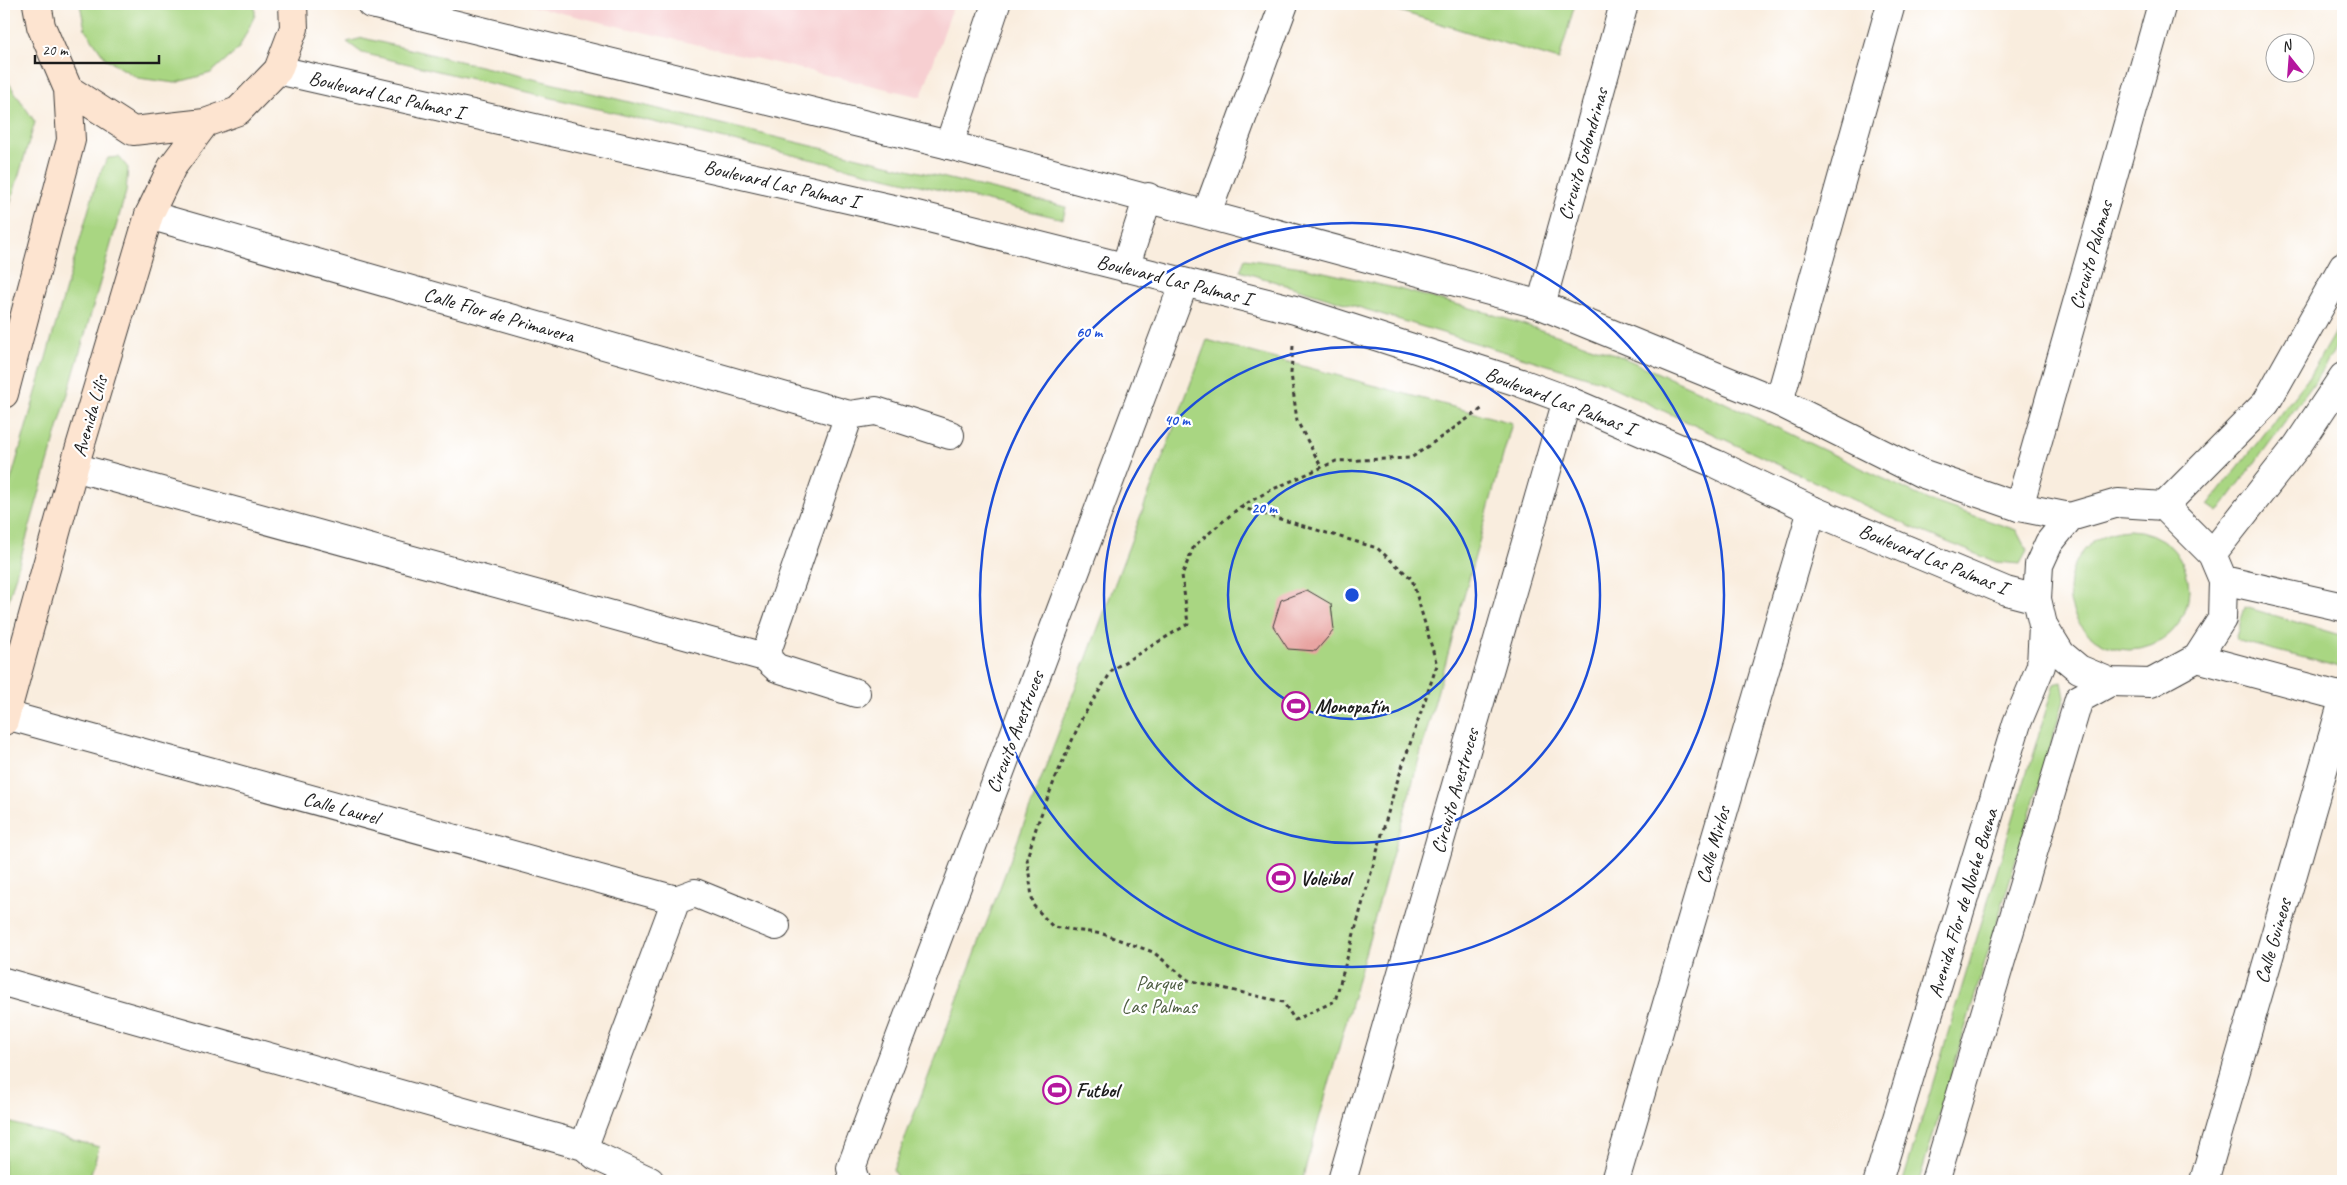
<svg xmlns="http://www.w3.org/2000/svg" width="2347" height="1185" font-family="Caveat,sans-serif">
  <rect width="100%" height="100%" fill="#fff"/>
  <filter id="ink" filterUnits="userSpaceOnUse"><feTurbulence type="fractalNoise" baseFrequency=".02" numOctaves="2"/><feDisplacementMap in="SourceGraphic" scale="10" xChannelSelector="R" yChannelSelector="G"/><feConvolveMatrix kernelMatrix="1 2 1 2 8 2 1 2 1" color-interpolation-filters="sRGB"/></filter>
  <filter id="wash" filterUnits="userSpaceOnUse"><feTurbulence type="fractalNoise" baseFrequency=".0096" numOctaves="4" result="noise"/><feDisplacementMap in="SourceGraphic" scale="20" xChannelSelector="R" yChannelSelector="G"/><feGaussianBlur stdDeviation="1.12" result="paint"/><feColorMatrix in="noise" values="0 0 0 0 0 0 0 0 0 0 0 0 0 0 0 0 0 1.4 0 .05"/><feComposite in="paint" operator="in"/></filter>
  <g filter="url(#wash)">
    <rect width="100%" height="100%" fill="#f9edde"/>
    <path fill="#f7cfd1" d="M523 4H954L921 97Z"/>
    <path fill="#a9d682" stroke="#62794f" d="M80 4H255V15L239 48 211 73 175 83 138 78 106 59 85 29Z
      M1376 4H1575L1559 60Z
      M363 38 1066 207 1063 219 362 53 347 42Z
      M4 76 35 122 4 224Z
      M119 157 128 168 126 192 4 616V504L98 177 108 158Z
      M1245 259 1302 267 1399 289 1485 312 1615 354 1715 398 1928 500 2016 530 2027 551 2020 564 1996 562 1913 528 1600 381 1240 271Z
      M2343 318V336L2312 386 2218 512 2208 505 2307 380Z
      M1207 340 1512 423 1302 1181H899L893 1170Z
      M2069 590a60 60 0 1 1 120 0a60 60 0 1 1-120 0Z
      M2245 607 2343 636V668L2235 640Z
      M2062 682 2065 697 1919 1181H1903L2054 684Z
      M4 1121 99 1147 89 1181H4Z"/>
    <g id="blocks">
      <path fill="#e8a4a2" d="M1307 590 1331 604 1334 630 1316 651 1288 649 1273 626 1281 600Z"/>
    </g>
  </g>
  <g filter="url(#ink)">
    <use href="#blocks" fill-opacity="0" stroke="#3d3b39" stroke-width="1"/>
    <g fill="none" stroke-linecap="round" stroke-linejoin="round">
      <defs>
        <path id="minor" d="M949 145 996 4
          M1207 213 1284 4
          M1541 305 1624 4
          M1779 402 1891 4
          M849 415 876 411 950 435
          M74 467 765 657 849 415 149 215
          M2164 506 2266 403 2343 266
          M2019 507 2162 4
          M2212 554 2297 446 2343 377
          M765 657 777 668 856 693
          M676 900 695 893 776 926
          M4 982 584 1146 676 900 6 715
          M584 1146 596 1156 650 1181
          M855 1181 851 1168 1184 283
          M1342 1181 1567 400
          M1615 1181 1812 510
          M1878 1181 2017 723 2041 666 2043 625
          M1935 1181 2079 699 2110 682
          M2204 1181 2343 701"/>
        <path id="tertiary" d="M371 4 949 145 1541 305 1779 402 1921 473 2019 507 2070 517 2118 503 2164 506 2212 554 2223 580 2222 619 2197 658 2151 683 2110 682 2079 669 2061 654 2043 625 2037 599 2039 565 2049 543 2070 517
          M278 70 897 210 1295 310 1521 383 1567 400 1716 464 1812 510 2006 591 2037 599
          M1125 268 1148 197
          M2223 580 2343 607
          M2197 658 2343 697"/>
        <path id="secondary" d="M37 4 41 26 68 89 133 131 205 123 238 111 278 70 294 28 293 4
          M4 394 71 140 68 89
          M4 721 74 467 149 215 172 167 205 123"/>
      </defs>
      <use href="#minor" stroke="#3d3b39" stroke-width="30"/>
      <use href="#tertiary" stroke="#3d3b39" stroke-width="30"/>
      <use href="#secondary" stroke="#3d3b39" stroke-width="30"/>
      <path stroke="#3d3b39" stroke-width="3" stroke-dasharray="4 4" stroke-linecap="butt" d="M1293 346 1291 373 1297 421 1322 468
        M1240 507 1377 548 1412 579 1437 665 1395 788 1335 1001 1295 1020 1283 1002 1188 980 1153 952 1103 934 1053 927 1033 905 1027 858 1037 825 1055 779 1082 718 1113 669 1188 624 1182 575 1194 546 1240 507 1269 491 1336 461 1411 458 1483 408"/>
      <use href="#minor" stroke="#fff" stroke-width="28"/>
      <use href="#tertiary" stroke="#fff" stroke-width="28"/>
      <use href="#secondary" stroke="#fde4d0" stroke-width="28"/>
    </g>
  </g>
  <g fill="none" stroke="#1d4ed8" stroke-width="2.5">
    <circle cx="1352" cy="595" r="124"/>
    <circle cx="1352" cy="595" r="248"/>
    <circle cx="1352" cy="595" r="372"/>
  </g>
  <defs>
    <symbol id="stadium-ring" viewBox="-11 -11 22 22"><circle r="9.5" fill="#fff" stroke="#b5179e" stroke-width="1.5"/><path d="M0-5a6.5 5 0 1 0 0 10a6.5 5 0 1 0 0-10ZM-3.5-1.8h7v3.6h-7Z" fill="#b5179e"/></symbol>
  </defs>
  <g fill-rule="evenodd">
    <use href="#stadium-ring" x="1280" y="690" width="32" height="32"/>
    <use href="#stadium-ring" x="1265" y="862" width="32" height="32"/>
    <use href="#stadium-ring" x="1041" y="1074" width="32" height="32"/>
  </g>
  <g text-anchor="middle" dominant-baseline="central" stroke-width="4.5" stroke-linejoin="round" paint-order="stroke">
    <g font-size="20" fill="#1c1c1c" stroke="#fff">
      <text transform="translate(386 95) rotate(13)">Boulevard Las Palmas I</text>
      <text transform="translate(1583 154) rotate(-74)">Circuito Golondrinas</text>
      <text transform="translate(781 184) rotate(13)">Boulevard Las Palmas I</text>
      <text transform="translate(2091 255) rotate(-74)">Circuito Palomas</text>
      <text transform="translate(1174 280) rotate(14)">Boulevard Las Palmas I</text>
      <text transform="translate(499 315) rotate(16)">Calle Flor de Primavera</text>
      <text transform="translate(1560 401) rotate(21)">Boulevard Las Palmas I</text>
      <text transform="translate(90 416) rotate(-74)">Avenida Lilis</text>
      <text transform="translate(1933 559) rotate(22)">Boulevard Las Palmas I</text>
      <text transform="translate(1015 732) rotate(-69)">Circuito Avestruces</text>
      <text transform="translate(1455 791) rotate(-74)">Circuito Avestruces</text>
      <text transform="translate(341 808) rotate(15)">Calle Laurel</text>
      <text transform="translate(1713 845) rotate(-74)">Calle Mirlos</text>
      <text transform="translate(1963 903) rotate(-73)">Avenida Flor de Noche Buena</text>
      <text transform="translate(2273 941) rotate(-74)">Calle Guineos</text>
    </g>
    <g font-size="20" font-weight="bold" fill="#1c1c1c" stroke="#fff" text-anchor="start">
      <text x="1315" y="706">Monopatín</text>
      <text x="1300" y="878">Voleibol</text>
      <text x="1076" y="1090">Futbol</text>
    </g>
    <g font-size="20" fill="#4d5d40" stroke="#fff">
      <text x="1159" y="983">Parque<tspan x="1159" dy="23">Las Palmas</tspan></text>
    </g>
  </g>
  <circle cx="1352" cy="595" r="8" fill="#1d4ed8" stroke="#fff" stroke-width="2.5"/>
  <g font-size="15" text-anchor="middle" font-weight="bold" fill="#1d4ed8" stroke="#fff" stroke-width="4.5" stroke-linejoin="round" paint-order="stroke">
    <text x="1089" y="337">60 m</text>
    <text x="1177" y="425">40 m</text>
    <text x="1264" y="513">20 m</text>
  </g>
  <rect width="2347" height="1185" fill="none" stroke="#fff" stroke-width="20"/>
  <g transform="translate(2290 58) rotate(343)"><circle r="24" fill="#ffffff" stroke="#a4a4a4"/>
  <path d="M0-4L9 19L0 12L-9 19Z" fill="#b5179e"/>
  <text y="-8" font-size="14" font-weight="bold" text-anchor="middle" fill="#1c1c1c">N</text>
  </g>
  <path d="M35 55v8h124v-8" fill="none" stroke="#1c1c1c" stroke-width="2.5"/>
  <text x="42" y="55" font-size="15" fill="#1c1c1c" stroke="#ffffff" stroke-width="4" paint-order="stroke">20 m</text>
</svg>
